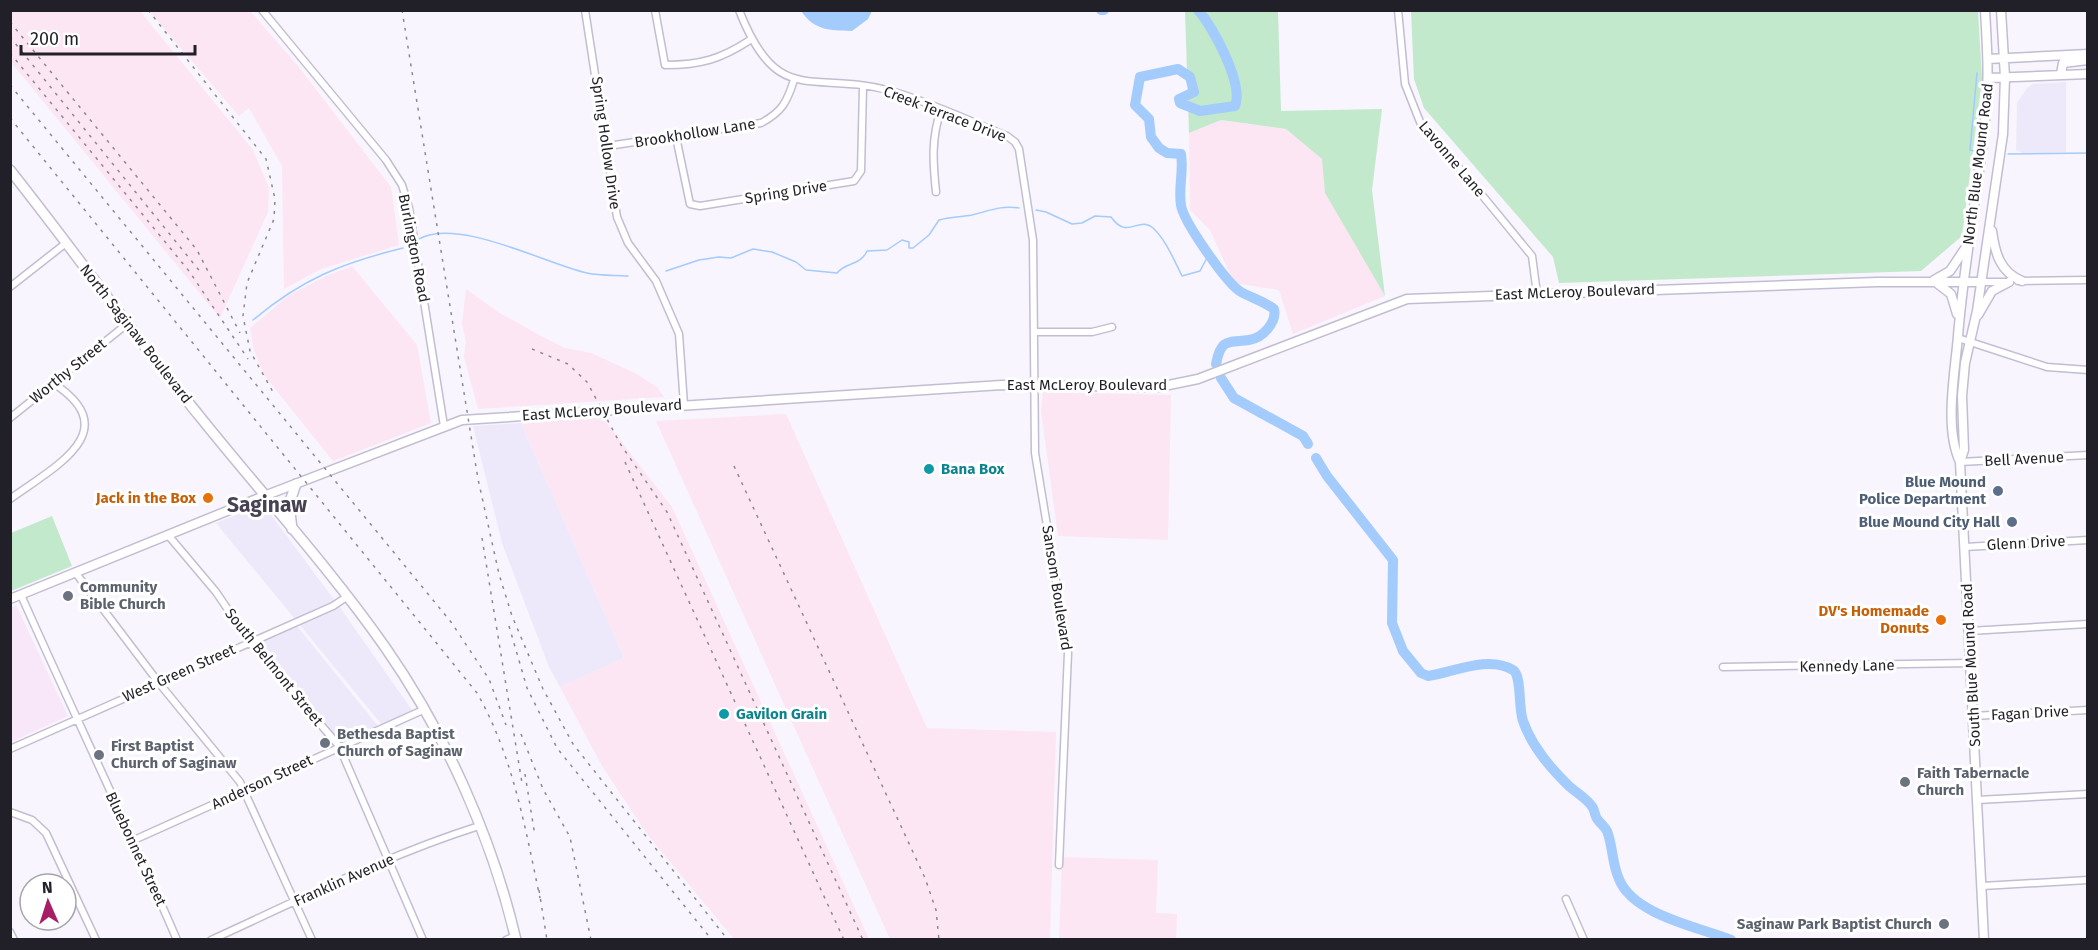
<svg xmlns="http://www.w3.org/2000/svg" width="2098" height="950" font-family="'Fira Sans',sans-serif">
  <rect width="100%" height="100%" fill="#f8f5fe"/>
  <path fill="#eee9fa" d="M2066 82V152L2025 154 2016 150 2017 103 2027 88 2033 84Z
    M521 423 624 658 560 687 549 667 502 543 473 426Z
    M263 504 341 609 412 710 382 725 216 523Z
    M296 626H297L378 726 339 742 257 644Z"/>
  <path fill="#fce6f3" d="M10 11H140L253 150 269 188 268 212 220 318 11 62Z
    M149 11H250L298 66 391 187 399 245 321 269 284 289 282 166 249 108 239 116Z
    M1221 120 1286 129 1323 159 1325 193 1385 296 1293 334 1279 290 1234 283 1210 230 1190 210 1189 133Z
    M352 266 417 345 431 423 333 461 264 375 254 350 250 328 288 296 326 276Z
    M466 289 498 312 541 336 565 348 591 353 635 373 657 387 664 397 478 409 464 357 466 342 462 324Z
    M1043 392 1171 395 1168 540 1058 536 1041 411Z
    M786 414 927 728 1056 732 1050 939H890L656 421Z
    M602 417 672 507 869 939H734L647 834 602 766 560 687 624 658 521 423Z
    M1062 857 1158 860 1156 913 1177 914 1176 939 1059 940Z"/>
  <path fill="#f8e7f8" d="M16 605 68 716 11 742 10 608Z"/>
  <path fill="#c2e9cb" d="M1185 11H1278L1281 111 1382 109 1372 190 1385 296 1325 193 1322 159 1286 129 1221 120 1189 133Z
    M1411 11H1978L1982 79 1962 236 1921 271 1559 283 1553 257 1424 108 1414 79Z
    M52 516 72 566 11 591V533Z"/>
  <path fill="#a3cbfc" d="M872 11 868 19 852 31C829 30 815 31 801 11Z"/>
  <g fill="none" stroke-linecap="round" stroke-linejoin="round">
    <path stroke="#a3cbfc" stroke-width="1.5" d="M1974 151 1970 150 1977 73
      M2008 154 2088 153
      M1036 210 1046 212 1072 224 1082 223 1095 216 1111 217C1128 241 1138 215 1153 228 1166 240 1174 260 1182 276L1200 271 1209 254
      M419 239C458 217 546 264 587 273 600 276 615 275 628 276
      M666 271 699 260 719 257 731 258 753 249 772 252 796 262 806 270 837 273C846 262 860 266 867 251L887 250 902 240 909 242V248H913L929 235 939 220C950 217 961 217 972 215 989 211 1001 205 1019 208
      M253 320C302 279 342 263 403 248"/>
    <path stroke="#a3cbfc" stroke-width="10" d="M1101 10H1104
      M1198 10C1213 27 1244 84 1235 106L1200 111 1180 103 1179 99 1194 92 1190 77 1178 69 1140 77 1135 105 1149 119 1151 137 1159 148 1167 153 1181 154C1184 171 1178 188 1181 205 1183 221 1227 284 1241 292 1252 298 1263 301 1274 309 1277 322 1263 338 1249 340 1228 343 1221 338 1216 364
      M1221 378 1234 398 1303 436 1308 444
      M1316 458 1327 476 1393 560 1392 623 1403 651 1421 673 1428 676C1454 672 1488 655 1513 670 1522 676 1518 707 1523 721 1532 747 1550 768 1570 787 1577 793 1588 799 1593 808 1595 812 1595 817 1598 820 1601 824 1605 827 1607 831 1613 846 1612 864 1619 879 1633 915 1699 927 1731 940"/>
    <defs>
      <path id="street" d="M262 10 386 160 402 185 409 208 444 426
        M585 10 617 217 628 243 656 281 679 334 684 405
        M655 10 665 65C701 65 721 59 750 40
        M739 10C778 110 812 69 891 91 930 102 969 121 1007 136L1015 142 1019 149 1033 240 1035 453 1068 653 1059 865
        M1398 10 1405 84 1422 127 1468 178 1532 256 1537 294
        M676 137 690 204 700 206 854 181 861 171 863 87
        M608 146 761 123C782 112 787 102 794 80
        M936 192C933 163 931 138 941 110
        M2018 281 2088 280
        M1981 282H2008
        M10 287 66 243
        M1034 332H1092L1112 327
        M1958 338 2047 367 2088 370
        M10 418 127 324
        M1960 462 2088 455
        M10 499C54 467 127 431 53 383
        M168 535 216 592 250 642 339 746 423 940
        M1965 547 2088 540
        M75 572 159 683 240 782 312 940
        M21 595C72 710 127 824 177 940
        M1969 631 2088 624
        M1723 667 1971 663
        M1973 716 2088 710
        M10 749 333 606 348 596
        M1977 800 2088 794
        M10 812 32 820 46 833 96 940
        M134 840 423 710
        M1982 886 2088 880
        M1566 899 1584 940
        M10 932 14 940
        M211 940C299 900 387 855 479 826
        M506 940 515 936"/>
      <path id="secondary" d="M1988 59 2088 54
        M2061 74 2063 63 2088 60
        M1988 78 2088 74
        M1992 231C1995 253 2000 272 2022 281
        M1934 280 1950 271 1966 247
        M1938 284 1951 294 1957 314
        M1978 315 1992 291 2009 282
        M1960 462C1944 428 1955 373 1958 336 1964 261 1979 186 1986 111 1989 77 1987 44 1985 10
        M10 599 264 496 462 420 1002 385 1159 387 1198 379 1407 299 1877 282H1981
        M1984 940 1960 462 1964 450 1962 396 1965 363 1977 311 2003 134 2005 77 2001 10"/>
      <path id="primary" d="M10 170C75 252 135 337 201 418 262 494 329 567 385 647 445 733 492 837 516 940
        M292 529 289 504 296 484"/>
    </defs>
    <use href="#street" stroke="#c3bdd2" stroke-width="9"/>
    <use href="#secondary" stroke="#c3bdd2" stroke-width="11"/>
    <use href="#primary" stroke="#c3bdd2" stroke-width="12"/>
    <use href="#street" stroke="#fff" stroke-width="6"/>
    <use href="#secondary" stroke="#fff" stroke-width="8"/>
    <use href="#primary" stroke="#fff" stroke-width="9"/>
    <path stroke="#8a8890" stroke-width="1.5" stroke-dasharray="3 6" stroke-linecap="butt" d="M148 10 266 159 275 199 274 219 247 283 243 316 250 351 273 392
      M402 10 478 479 499 574 512 616 543 689 573 744 728 940
      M10 22 197 250 240 333
      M10 37 202 274
      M10 53 189 271 248 359
      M10 85 451 622 489 679 506 725
      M10 118 477 693C513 756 525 827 540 898
      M532 349 568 364 587 382 621 445 667 512 863 940
      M625 462 844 940
      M734 466 925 878 936 910 939 940
      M482 538 522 783
      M509 626 527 688 557 748 712 940
      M521 734 543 789 570 837 591 940
      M525 774 535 836
      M539 890 547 940"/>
  </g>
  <g fill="#0f9aa8" stroke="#fff" stroke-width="2">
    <circle cx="929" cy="469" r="6"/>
    <circle cx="724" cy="714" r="6"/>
  </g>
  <g fill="#5c6f8a" stroke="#fff" stroke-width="2">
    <circle cx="1998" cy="491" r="6"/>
    <circle cx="2012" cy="522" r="6"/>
  </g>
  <g fill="#e8710a" stroke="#fff" stroke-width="2">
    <circle cx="208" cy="498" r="6"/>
    <circle cx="1941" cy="620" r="6"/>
  </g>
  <g fill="#6b7280" stroke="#fff" stroke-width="2">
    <circle cx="68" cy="596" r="6"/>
    <circle cx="325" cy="743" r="6"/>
    <circle cx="99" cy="755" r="6"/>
    <circle cx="1905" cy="782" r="6"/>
    <circle cx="1944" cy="924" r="6"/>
  </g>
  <g text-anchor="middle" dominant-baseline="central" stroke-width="6" stroke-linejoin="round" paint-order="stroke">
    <g font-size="15" fill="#211f27" stroke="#fff">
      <text transform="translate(945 114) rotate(21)">Creek Terrace Drive</text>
      <text transform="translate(695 133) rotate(-9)">Brookhollow Lane</text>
      <text transform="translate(606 143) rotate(82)">Spring Hollow Drive</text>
      <text transform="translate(1452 159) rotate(50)">Lavonne Lane</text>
      <text transform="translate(1978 164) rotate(-83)">North Blue Mound Road</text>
      <text transform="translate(786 192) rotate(-9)">Spring Drive</text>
      <text transform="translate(414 248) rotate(79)">Burlington Road</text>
      <text transform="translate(1575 292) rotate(-2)">East McLeroy Boulevard</text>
      <text transform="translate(136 334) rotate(52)">North Saginaw Boulevard</text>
      <text transform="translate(68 371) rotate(-39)">Worthy Street</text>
      <text x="1087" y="385">East McLeroy Boulevard</text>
      <text transform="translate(602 410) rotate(-4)">East McLeroy Boulevard</text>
      <text transform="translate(2024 459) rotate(-3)">Bell Avenue</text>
      <text transform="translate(2026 543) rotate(-3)">Glenn Drive</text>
      <text transform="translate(1057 588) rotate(81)">Sansom Boulevard</text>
      <text transform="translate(1971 665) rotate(-93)">South Blue Mound Road</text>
      <text transform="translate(1847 666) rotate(-1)">Kennedy Lane</text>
      <text transform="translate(274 667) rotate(51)">South Belmont Street</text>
      <text transform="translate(179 673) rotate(-24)">West Green Street</text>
      <text transform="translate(2030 713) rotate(-3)">Fagan Drive</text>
      <text transform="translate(262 782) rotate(-25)">Anderson Street</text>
      <text transform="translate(136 849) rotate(65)">Bluebonnet Street</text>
      <text transform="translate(344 880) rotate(-24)">Franklin Avenue</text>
    </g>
    <g font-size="15" font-weight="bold" fill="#0d838f" stroke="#fff" text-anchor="start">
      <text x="941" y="469">Bana Box</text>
      <text x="736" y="714">Gavilon Grain</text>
    </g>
    <g font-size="15" font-weight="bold" fill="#4e5e75" stroke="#fff" text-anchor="end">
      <text x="1986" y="482">Blue Mound<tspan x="1986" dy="17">Police Department</tspan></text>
      <text x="2000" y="522">Blue Mound City Hall</text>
    </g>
    <g font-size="15" font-weight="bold" fill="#c56008" stroke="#fff" text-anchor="end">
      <text x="196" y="498">Jack in the Box</text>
      <text x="1929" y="611">DV's Homemade<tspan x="1929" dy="17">Donuts</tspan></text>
    </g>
    <g font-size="15" font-weight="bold" fill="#5b616d" stroke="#fff" text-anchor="start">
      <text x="80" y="587">Community<tspan x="80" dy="17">Bible Church</tspan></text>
      <text x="337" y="734">Bethesda Baptist<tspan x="337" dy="17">Church of Saginaw</tspan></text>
      <text x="111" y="746">First Baptist<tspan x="111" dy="17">Church of Saginaw</tspan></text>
      <text x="1917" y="773">Faith Tabernacle<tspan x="1917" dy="17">Church</tspan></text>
      <text x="1932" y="924" text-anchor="end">Saginaw Park Baptist Church</text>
    </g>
    <g font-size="21" font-weight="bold" fill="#474253" stroke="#fff">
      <text x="267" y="505">Saginaw</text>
    </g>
  </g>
  <rect width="2098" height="950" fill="none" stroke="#211f27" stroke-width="24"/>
  <g transform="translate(48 902) rotate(357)"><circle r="28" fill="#ffffff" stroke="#a6a5a9" stroke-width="1.5"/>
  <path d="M0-4.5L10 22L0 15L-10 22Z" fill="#a71e65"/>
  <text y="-9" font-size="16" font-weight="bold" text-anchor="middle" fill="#211f27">N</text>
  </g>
  <path d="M21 45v9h174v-9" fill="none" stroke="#211f27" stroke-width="3"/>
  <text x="30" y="45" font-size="18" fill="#211f27" stroke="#ffffff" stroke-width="4.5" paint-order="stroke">200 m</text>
</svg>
